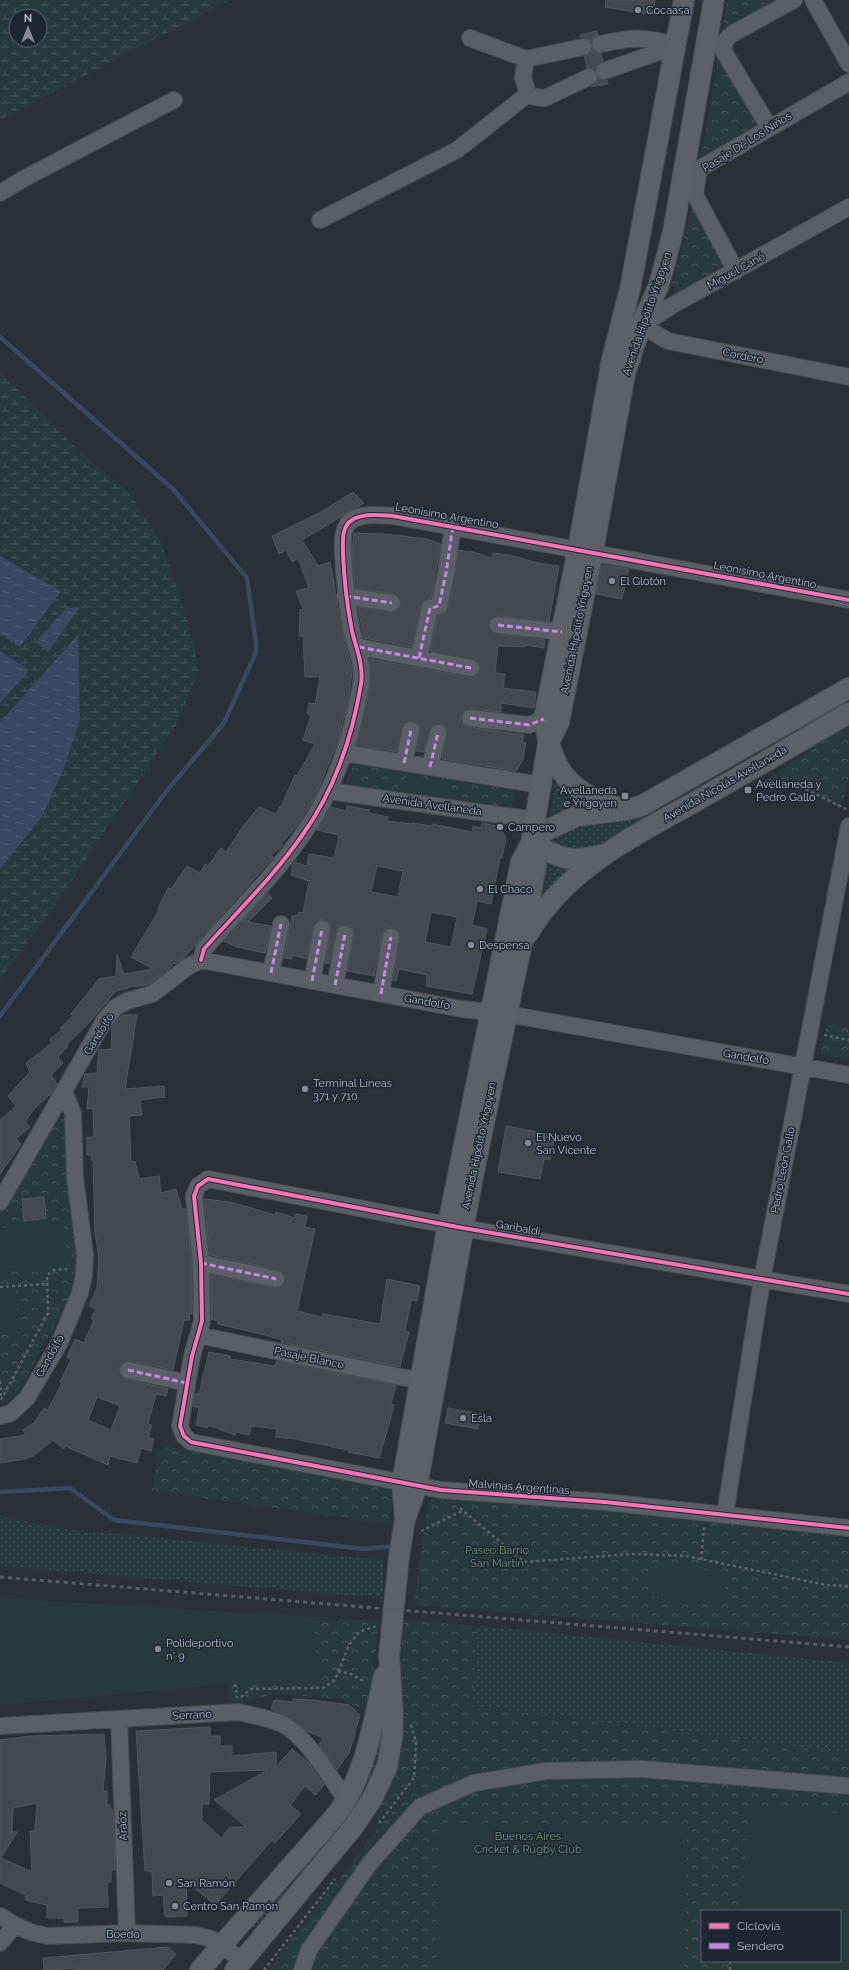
<svg xmlns="http://www.w3.org/2000/svg" width="849" height="1970" font-family="Raleway,sans-serif">
  <defs>
    <pattern id="grass-dots" width="8" height="8" patternUnits="userSpaceOnUse"><rect width="8" height="8" fill="#273a3e"/><path d="M2 2h.1M6 6h.1" fill="none" stroke="#445559" stroke-width="1.8" stroke-linecap="round"/></pattern>
    <pattern id="forest-crowns" width="20" height="18" patternUnits="userSpaceOnUse"><rect width="20" height="18" fill="#273a3e"/><path d="M2 6a3 3 0 1 1 6 0M12 15a3 3 0 1 1 6 0" fill="none" stroke="#445559"/></pattern>
    <pattern id="wetland-marsh" width="20" height="14" patternUnits="userSpaceOnUse"><rect width="20" height="14" fill="#273a3e"/><path d="M1 5h8M5 5V1M11 12h8M15 12V8" fill="none" stroke="#445559"/></pattern>
    <pattern id="water-ripples" width="26" height="14" patternUnits="userSpaceOnUse"><rect width="26" height="14" fill="#384963"/><path d="M2 4q2-2 4 0t4 0M15 11q2-2 4 0t4 0" fill="none" stroke="#526178"/></pattern>
  </defs>
  <rect width="100%" height="100%" fill="#2a3038"/>
  <path fill="url(#grass-dots)" d="M556 778 585 809C567 808 561 810 549 823Z
    M660 808C644 819 595 854 575 851 566 850 555 844 546 841L581 822 636 818Z
    M540 861 553 865 576 867 531 911Z
    M0 1516 65 1529 383 1560V1598L0 1566Z
    M478 1626 849 1663V1753L471 1706Z
    M387 1707 376 1777 362 1806 259 1930 253 1926 357 1800 371 1774Z"/>
  <path fill="url(#forest-crowns)" fill-rule="evenodd" d="M727 0H794L720 42Z
    M720 46 769 127 699 169Z
    M695 195 736 271 677 295 672 285Z
    M849 722V774L842 808 801 787 786 783 763 782Z
    M353 763 512 786 514 793 511 809 344 787Z
    M827 1023 849 1027V1059L821 1054Z
    M64 1118 69 1190 79 1256 70 1296 19 1393 0 1406V1212L57 1119Z
    M166 1446 373 1481 393 1492 389 1524 152 1491 158 1452Z
    M436 1496 700 1518 849 1532V1640L414 1605 428 1502Z
    M313 1617 379 1621 369 1712 340 1699 278 1694 240 1702H229L228 1684 318 1682Z
    M403 1620 478 1626 472 1706 849 1753V1970H268L449 1736 377 1826 379 1805 401 1743 399 1649ZM702 1911H840V1961H702Z"/>
  <path fill="url(#wetland-marsh)" fill-rule="evenodd" d="M0 0H230L0 120ZM16 16H40V40H16Z
    M0 372 80 452 128 491 161 542 188 621 199 671 176 725 59 900 0 980Z"/>
  <path fill="#273a3e" d="M406 775 450 782 448 798 404 792Z
    M63 1222 67 1264 0 1270V1228Z
    M15 1286 19 1329 0 1331V1287Z
    M653 1563 727 1573 722 1606 649 1596Z
    M0 1598 313 1617 319 1682 228 1684 0 1705Z
    M750 1805 849 1814V1970H735L736 1961H840V1911H740Z
    M438 1822 687 1826 684 1970H436Z"/>
  <path fill="url(#water-ripples)" d="M0 556 61 591 20 647 0 634Z
    M80 607 48 652 36 642 66 608Z
    M78 635 80 720 63 770 42 817 0 869V722Z
    M0 651 29 670 0 704Z"/>
  <g fill="none" stroke-linecap="round" stroke-linejoin="round">
    <path stroke="#384963" stroke-width="4.5" d="M0 337 173 489 247 578 256 643V652L224 723 165 793 0 1016
      M0 1492 70 1488 114 1520 364 1549 397 1546"/>
  </g>
  <path fill="#444950" stroke="#52575f" fill-rule="evenodd" d="M606 0H655L653 15 605 7Z
    M597 31 598 35 594 37 591 42 586 38H581L580 35Z
    M592 49 596 53H601L603 61 597 65 595 69 587 68 584 56 590 54Z
    M598 78 607 80 608 84 591 87 597 83Z
    M353 492 364 503 302 540 318 566 330 562 343 633 352 671 348 702 338 741 315 797 296 827 281 844 283 845 270 856 274 857 271 860 184 958 176 964 174 963 168 970 148 985 129 987V988L116 991 87 1025 67 1044 68 1046 58 1057 63 1063 51 1075 57 1084 50 1096 49 1095 33 1110 25 1122 30 1127 16 1139 21 1144 0 1174V1120L16 1106 8 1096 30 1072 26 1063 52 1043 50 1039 62 1030 60 1028 73 1016 71 1014 99 979 116 976 117 954 124 974 153 969 131 957 159 910 158 909 168 888 171 889 187 866 200 873 205 864 208 866 221 848 226 852 244 825 259 807 276 814 280 806 281 807 295 775 297 776 315 744 303 740 311 715 307 714 309 703 315 704 320 677H305L303 636H299L300 610 303 609 296 591 309 588 298 558 292 562 286 550 279 554 272 536 321 512Z
    M354 533 385 534 427 539 441 544 431 598 424 601 421 606 412 647 364 638 358 607 391 612 399 609 401 604V599L394 594 355 588 352 553Z
    M459 550 469 552 470 551 492 558 493 553 510 555 537 563 559 566 549 621 499 616 491 619 489 624 490 629 497 634 545 640 544 648 525 645V647L498 646 495 673 505 674 503 688 536 692 534 708 501 703V712L471 709 463 712 461 716V722L468 727 524 735 522 742 526 743 523 760 516 771 442 759 447 731 445 726 440 724 431 727 424 752 416 751 420 727 418 723 413 721 404 724 397 752 356 745 370 686 369 659 469 677 478 674 480 665 477 661 430 651 438 616 445 613 448 608Z
    M604 565 629 569 622 599 596 594 601 567Z
    M347 806 369 810V813L388 817 387 821 412 824V823L432 826V824L472 832 473 826 481 828 482 823 500 827 506 838 502 858H500L491 904 477 901 472 925 487 929 472 994 426 986 427 975 399 969 396 981 393 980 400 938 397 930 393 928H387L382 935 374 976 347 971 354 935 352 927 347 925H342L338 928 329 964 325 963 331 930 328 922 324 920H319L313 927 307 959 292 955V959L284 958 292 916 298 915 299 912 303 913 309 881 291 875 293 864 294 862 307 866 309 854 334 858 339 835 317 830 331 807 346 811ZM377 866 403 871 398 897 371 892ZM431 912 457 917 451 947 425 942Z
    M268 893 272 898 248 922 271 926 265 953 237 947 224 941Z
    M122 1015H137L125 1089 164 1086 165 1097 140 1100 142 1115 129 1116 131 1162 135 1161 139 1179 159 1176 161 1193 176 1189 182 1209H186L192 1264V1314L190 1313 189 1320H184L173 1370 130 1361 121 1363 119 1368V1373L126 1379 168 1389 166 1396 156 1394 148 1424 152 1425 148 1438 154 1439 151 1451 141 1448 137 1463 110 1456 108 1465 65 1446 64 1449 53 1440 33 1456 26 1459 0 1463V1439L26 1435 23 1430 34 1423 44 1408 48 1410 62 1383 60 1382 71 1360 67 1357 75 1339 84 1343 94 1319 91 1318 96 1309 89 1306 97 1288 99 1259 95 1232 93 1160H91L92 1155H87V1137H94L93 1108 87 1109 89 1087H82L85 1074 97 1073 99 1050 111 1049 112 1026ZM97 1397 120 1406 111 1430 88 1420Z
    M506 1126 555 1135 550 1160 544 1159 540 1179 498 1172Z
    M44 1197 46 1218 24 1221 22 1199Z
    M204 1199 231 1202 275 1215 276 1212 295 1218 296 1214 307 1216 305 1227 315 1229 297 1311 322 1317 323 1314 380 1324 387 1279 420 1286 417 1301 411 1300 405 1331 409 1332 400 1367 281 1342 282 1340 265 1335 218 1324V1321L211 1319V1275L274 1288 283 1286 285 1276 278 1270 210 1255Z
    M209 1352 230 1356V1359L275 1366 277 1361 396 1385 391 1404 394 1405 390 1421 379 1458 348 1452 349 1450 331 1447 332 1446 308 1442 297 1439 276 1437 277 1429 252 1426 249 1435 236 1432 235 1435 208 1425V1428L196 1425 199 1408 193 1406 195 1393 199 1394Z
    M448 1408 481 1414 478 1429 445 1423Z
    M293 1699 313 1700 349 1705 360 1715 349 1753 337 1770 319 1745 323 1738 307 1731 287 1716 271 1709 274 1700 293 1702Z
    M210 1727V1736H220V1746H232V1756L276 1752V1767L292 1749 309 1763 324 1785 315 1795 305 1786 290 1805 301 1814 275 1843 272 1840 215 1905 186 1881 187 1916 165 1917 163 1895 153 1896 152 1871H145L136 1731ZM268 1770 214 1800 246 1827H230L221 1838 202 1820V1804H209L210 1772Z
    M104 1734 106 1759 103 1791H107V1805H110L111 1810H113L115 1870H111V1882H107L108 1907 78 1908V1922H64V1918H47V1905L25 1900 26 1895 0 1883V1740L31 1736ZM37 1803 35 1831H30L32 1872 1 1858 17 1832H12L13 1808Z
    M168 1947 176 1954 163 1970H76V1968L44 1970 43 1958Z"/>
  <g fill="none" stroke-linecap="round" stroke-linejoin="round">
    <defs>
      <path id="minor" d="M813 0 849 64
        M470 38 526 59 583 47
        M600 44C633 38 643 35 676 46
        M526 59 523 77 528 94
        M604 71 676 46
        M769 127 724 52C723 43 725 40 732 34L794 0
        M0 193 25 178 174 100
        M320 220 457 150 528 94 535 97 545 98 589 77
        M736 271 695 195 699 169 849 82
        M638 325H641L673 305 849 207
        M641 325 668 341 849 377
        M345 596 392 603
        M498 625 562 632
        M359 647 471 668
        M419 658 430 608 439 606 446 573 453 526
        M470 718 529 725 544 719
        M344 753 541 785
        M404 763 411 730
        M430 767 438 733
        M329 791 535 820
        M201 960 204 949C237 912 273 877 301 837 334 792 352 738 361 684 364 666 356 648 352 631 347 605 344 580 343 553 343 542 341 527 352 520 363 513 381 515 393 516L849 600
        M271 973 281 924
        M312 981 322 929
        M335 985 345 934
        M381 994 391 937
        M0 1202 104 1021 116 1007 127 1001 152 994 189 966 201 960 462 1009 507 1014 849 1075
        M201 1263 276 1279
        M849 1294 463 1228 208 1179 198 1186 194 1196 201 1263 202 1321 192 1356 180 1426 184 1436 191 1442 441 1490 605 1502 849 1528
        M198 1335 421 1381
        M128 1370 187 1383
        M0 1416 11 1413 27 1398 59 1344 80 1293 84 1275 85 1255 75 1177 73 1113 64 1092
        M725 1515 762 1280 849 826
        M119 1719 127 1933
        M0 1726 238 1712C253 1715 268 1718 282 1724 306 1735 331 1779 347 1801
        M0 1916 15 1925 33 1933 48 1936 127 1933 195 1935 212 1939 243 1961
        M0 1943 15 1925
        M302 1970 309 1950 370 1863 420 1807 474 1783 546 1771 641 1769 849 1786"/>
      <path id="major" d="M626 810C572 793 553 777 544 719L578 549 612 359 630 289 684 0
        M531 843 547 830 577 816 626 810 641 806 849 688
        M531 843C559 858 569 863 601 855
        M528 934C567 866 639 834 705 796 753 769 801 741 849 713
        M405 1519 402 1483 448 1224 521 862 531 843 548 744 559 722 593 551 625 374 641 325 659 285 673 232 714 0
        M200 1970 337 1814C366 1774 373 1723 384 1676
        M235 1970 354 1826 372 1799 387 1767 392 1739 393 1716 389 1655 399 1557 405 1519 417 1486 473 1176 522 943 536 865 531 843"/>
    </defs>
    <use href="#minor" stroke="#484c53" stroke-width="18"/>
    <use href="#major" stroke="#484c55" stroke-width="22"/>
    <path stroke="#5d636a" stroke-width="2.5" stroke-dasharray="3 3" stroke-linecap="butt" d="M765 782 786 783 801 787 848 810
      M824 1035 849 1040
      M0 1287 47 1284
      M0 1381 1 1398
      M1 1400 48 1313 47 1275 54 1270 70 1269
      M460 1508 524 1562 631 1554 686 1556 826 1585 849 1586
      M421 1531 464 1510
      M701 1560 704 1527
      M338 1671 351 1674 365 1682
      M235 1684 237 1698
      M241 1697 251 1689 323 1688 335 1680 349 1645 359 1632 376 1626
      M379 1823 414 1778 416 1742 411 1725
      M264 1970 335 1879
      M730 1970V1961"/>
    <use href="#minor" stroke="#5a5e66" stroke-width="16"/>
    <use href="#major" stroke="#5c6168" stroke-width="20"/>
    <path stroke="#595d64" stroke-width="3" stroke-dasharray="4 4" stroke-linecap="butt" d="M0 1577 849 1647"/>
    <path stroke="#c787e3" stroke-width="3" stroke-dasharray="6 3" stroke-linecap="butt" d="M345 596 392 603
      M498 625 562 632
      M359 647 471 668
      M419 658 430 608 439 606 446 573 453 526
      M470 718 529 725 544 719
      M404 763 411 730
      M430 767 438 733
      M271 973 281 924
      M312 981 322 929
      M335 985 345 934
      M381 994 391 937
      M201 1263 276 1279
      M128 1370 187 1383"/>
    <defs>
      <path id="cycleway" d="M201 960 204 949C237 912 273 877 301 837 334 792 352 738 361 684 364 666 356 648 352 631 347 605 344 580 343 553 343 542 341 527 352 520 363 513 381 515 393 516L849 600
        M849 1294 463 1228 208 1179 198 1186 194 1196 201 1263 202 1321 192 1356 180 1426 184 1436 191 1442 441 1490 605 1502 849 1528"/>
    </defs>
    <use href="#cycleway" stroke="#1d2633" stroke-width="6"/>
    <use href="#cycleway" stroke="#fb73b8" stroke-width="4"/>
  </g>
  <g fill="#848b96" stroke="#1d2633" stroke-width="1.5">
    <circle cx="638" cy="10" r="4"/>
    <circle cx="612" cy="581" r="4"/>
    <rect x="744" y="786" width="8" height="8" rx="2"/>
    <rect x="621" y="792" width="8" height="8" rx="2"/>
    <circle cx="500" cy="827" r="4"/>
    <circle cx="480" cy="889" r="4"/>
    <circle cx="471" cy="945" r="4"/>
    <circle cx="305" cy="1089" r="4"/>
    <circle cx="528" cy="1143" r="4"/>
    <circle cx="463" cy="1418" r="4"/>
    <circle cx="158" cy="1649" r="4"/>
    <circle cx="169" cy="1883" r="4"/>
    <circle cx="175" cy="1906" r="4"/>
  </g>
  <g text-anchor="middle" dominant-baseline="central" stroke-width="3" stroke-linejoin="round" paint-order="stroke">
    <g font-size="11" fill="#b4bcc9" stroke="#1d2633" text-anchor="start">
      <text x="646" y="10">Cocaasa</text>
      <text x="620" y="581">El Glotón</text>
      <text x="756" y="784">Avellaneda y<tspan x="756" dy="13">Pedro Gallo</tspan></text>
      <text x="617" y="790" text-anchor="end">Avellaneda<tspan x="617" dy="13">e Yrigoyen</tspan></text>
      <text x="508" y="827">Campero</text>
      <text x="488" y="889">El Chaco</text>
      <text x="479" y="945">Despensa</text>
      <text x="313" y="1083">Terminal Líneas<tspan x="313" dy="13">371 y 710</tspan></text>
      <text x="536" y="1137">El Nuevo<tspan x="536" dy="13">San Vicente</tspan></text>
      <text x="471" y="1418">Esla</text>
      <text x="166" y="1643">Polideportivo<tspan x="166" dy="13">n° 9</tspan></text>
      <text x="177" y="1883">San Ramón</text>
      <text x="183" y="1906">Centro San Ramón</text>
    </g>
    <g font-size="11" fill="#b4bcc9" stroke="#1d2633">
      <text transform="translate(747 142) rotate(-32)">Pasaje De Los Niños</text>
      <text transform="translate(736 271) rotate(-29)">Miguel Cané</text>
      <text transform="translate(647 314) rotate(-71)">Avenida Hipólito Yrigoyen</text>
      <text transform="translate(743 356) rotate(11)">Cordero</text>
      <text transform="translate(447 516) rotate(10)">Leonisimo Argentino</text>
      <text transform="translate(765 575) rotate(11)">Leonisimo Argentino</text>
      <text transform="translate(577 630) rotate(-79)">Avenida Hipólito Yrigoyen</text>
      <text transform="translate(725 784) rotate(-30)">Avenida Nicolás Avellaneda</text>
      <text transform="translate(432 805) rotate(8)">Avenida Avellaneda</text>
      <text transform="translate(427 1002) rotate(10)">Gandolfo</text>
      <text transform="translate(99 1034) rotate(-58)">Gandolfo</text>
      <text transform="translate(746 1057) rotate(10)">Gandolfo</text>
      <text transform="translate(479 1146) rotate(-78)">Avenida Hipólito Yrigoyen</text>
      <text transform="translate(783 1170) rotate(-79)">Pedro León Gallo</text>
      <text transform="translate(518 1228) rotate(10)">Garibaldi</text>
      <text transform="translate(50 1356) rotate(-61)">Gandolfo</text>
      <text transform="translate(309 1358) rotate(12)">Pasaje Blanco</text>
      <text transform="translate(519 1487) rotate(4)">Malvinas Argentinas</text>
      <text transform="translate(192 1715) rotate(-3)">Serrano</text>
      <text transform="translate(123 1826) rotate(-92)">Aráoz</text>
      <text x="123" y="1934">Boedo</text>
    </g>
    <g font-size="11" fill="#6b9a76" stroke="#1d2633">
      <text x="497" y="1550">Paseo Barrio<tspan x="497" dy="13">San Martín</tspan></text>
      <text x="528" y="1836">Buenos Aires<tspan x="528" dy="13">Cricket &amp; Rugby Club</tspan></text>
    </g>
  </g>
  <rect x="701" y="1910" width="140" height="52" fill="#1d2633" stroke="#59626f"/>
  <rect x="709" y="1923" width="20" height="6" fill="#fb73b8" stroke="#59626f"/>
  <text x="737" y="1930" font-size="12" fill="#b4bcc9">Ciclovía</text>
  <rect x="709" y="1943" width="20" height="6" fill="#c787e3" stroke="#59626f"/>
  <text x="737" y="1950" font-size="12" fill="#b4bcc9">Sendero</text>
  <g transform="translate(28 28)"><circle r="19" fill="#1d2633" stroke="#59626f"/>
  <path d="M0-3L7 15L0 10L-7 15Z" fill="#848b96"/>
  <text y="-6" font-size="11" font-weight="bold" text-anchor="middle" fill="#b4bcc9">N</text>
  </g>
</svg>
